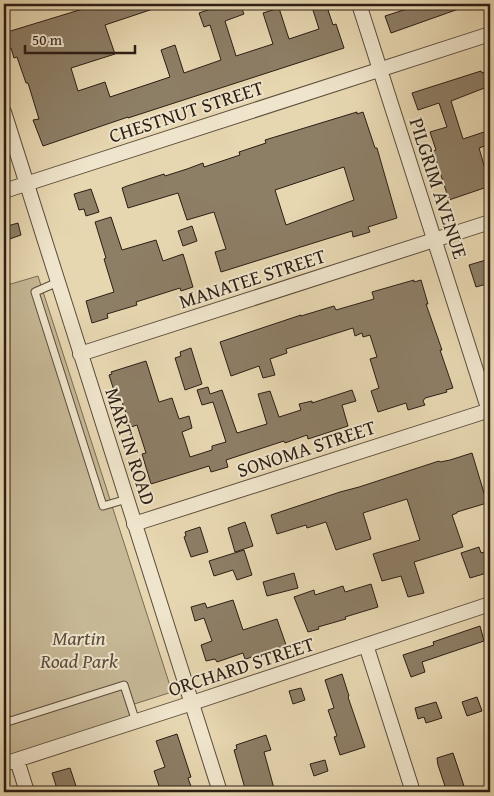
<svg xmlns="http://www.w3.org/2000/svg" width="494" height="796" font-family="'Gentium Book Plus',serif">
  <rect width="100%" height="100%" fill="#e7d7b1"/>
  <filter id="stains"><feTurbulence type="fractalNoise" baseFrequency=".004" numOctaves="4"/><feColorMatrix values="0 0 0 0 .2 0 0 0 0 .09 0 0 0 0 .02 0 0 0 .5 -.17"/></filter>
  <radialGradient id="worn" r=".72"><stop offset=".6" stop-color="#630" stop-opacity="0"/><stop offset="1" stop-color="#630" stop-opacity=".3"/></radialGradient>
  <path fill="#c7b896" stroke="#7a6b56" d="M38 276 172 692 128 706 133 722 4 763V286Z"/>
  <path fill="#8d7e66" stroke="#2c1e15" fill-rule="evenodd" d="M99 4H162V6L105 25 115 54 71 68 78 91 105 82 110 97 170 77 161 50 175 45 184 73 221 60 210 25 204 27 199 13 225 4H240L244 14 225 21 236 56 273 44 263 13 279 8 289 39 319 29 311 4H326L333 25 336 24 344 48 128 118V117L43 146 33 120 39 119 28 83H26L17 57 14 58 11 48 9 49 4 33Z
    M409 4H466L467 6 391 33 385 16 410 8Z
    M490 70V83L486 85 487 87 451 101 463 139 490 130V144L479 148 490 186 449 200 433 151 436 150 430 132 447 127 439 103 418 110 412 93 481 71 482 73Z
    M357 112V114L363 112 375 148H377L397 218 368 227 370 232 353 237 352 231 221 272 215 252 226 249 214 212 187 220 178 193 128 208 122 188 127 186 164 174 165 176 187 169 203 163 204 167 240 155 239 152 266 143 265 140ZM344 167 354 200 286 225 275 190Z
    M91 189 99 212 86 216 84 209 79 210 74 194Z
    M111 217 122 250 156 240 163 261 183 254 193 287 181 291 180 288 136 302 137 305 107 314 108 318 92 323 86 301 114 292 104 259 106 258 95 222Z
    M18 223 21 235 4 241V227Z
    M192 226 197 241 183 246 178 231Z
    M486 260 490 273V283L476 287 469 265Z
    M414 280V282L421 280 428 304H426L442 350H440L453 388 446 390 447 392 425 398 423 401 425 405 408 410 406 403 378 412 371 391 379 388 370 359 377 357 370 335 363 337 362 333 355 336 353 328 286 349 287 353 270 359 275 375 263 378 259 366 231 376 220 342 301 315V316L334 306 336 310 374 299 372 292Z
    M191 348 202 384 185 390 175 358 181 356 180 352Z
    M146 361 159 402 172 398 179 419 189 416 192 428 182 432 190 457 212 450V446L226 442 213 402 202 405 197 390 208 387 210 394 222 390 237 433 267 424 258 394 270 391 279 417 301 410 299 404 312 401V403L352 390 356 401 342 405 348 426 308 439 307 435 285 443 284 441 226 460 228 467 211 472 209 466 151 484 142 454 146 453 137 425 131 427 121 399 117 400 109 375 112 374 111 372Z
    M472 453 487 503 457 512V513L452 515 463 547 414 562 424 593 408 597 401 576 382 581 373 554 420 540 407 499 363 513 371 539 336 550 326 522 307 528 306 525 277 534 271 515 340 492 359 487 439 461 440 462 450 460Z
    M245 522 253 546 235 552 228 528Z
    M200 527 208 552 191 557 184 537 186 536 185 532Z
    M479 547 481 553 490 550V572L470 578 461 553Z
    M244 550 252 575 237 580 233 570 214 576 209 561Z
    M294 573 298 588 267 596 263 582Z
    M371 584 378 607 345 617 346 619 318 627 319 629 308 632 294 597 314 590 315 595 343 586 345 592Z
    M233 600 243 630 277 619 286 645 246 659H245L243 653 217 662 215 659 206 661 201 645 212 641 204 618 195 621 191 607 205 603 207 608Z
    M480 626 484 641 422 662 425 672 411 677 403 655 434 645 433 642Z
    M342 674 349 696 348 697 365 747 340 755 334 737 337 736 328 710 334 708 325 680Z
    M301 688 305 700 293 704 289 691Z
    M477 697 482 711 467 716 462 702Z
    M436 702 442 718 426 723 424 717 418 719 415 708Z
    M177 734 191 777 188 778 193 792H161L154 771 165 767 156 741Z
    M266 735 271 750 264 752 275 792H246L234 750 237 749 236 745Z
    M453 753 466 792H447L438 765 437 758Z
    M325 760 328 771 314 776 310 764Z
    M70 768 78 792H58L52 773Z"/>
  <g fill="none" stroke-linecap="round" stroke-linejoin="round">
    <defs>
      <path id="service" d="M58 282 35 292 103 506 127 499
        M4 723 124 685 136 722"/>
      <path id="minor" d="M359 4 490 414
        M4 112 220 792
        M4 191 490 34
        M80 354 490 222
        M134 524 490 410
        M366 645 413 792
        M17 760 27 792
        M4 764 177 708 490 604"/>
    </defs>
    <use href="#service" stroke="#5b4c3c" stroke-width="9"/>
    <use href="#minor" stroke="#5b4c3c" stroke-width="16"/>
    <use href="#service" stroke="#efe5cc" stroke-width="7"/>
    <use href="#minor" stroke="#efe5cc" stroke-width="14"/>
  </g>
  <g text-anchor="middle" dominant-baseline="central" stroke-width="4" stroke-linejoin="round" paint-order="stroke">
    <g font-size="20" fill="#2c1e15" stroke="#efe5cc">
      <text transform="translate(186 111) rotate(-18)">CHESTNUT STREET</text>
      <text transform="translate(439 188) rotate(72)">PILGRIM AVENUE</text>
      <text transform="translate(252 278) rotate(-18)">MANATEE STREET</text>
      <text transform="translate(131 446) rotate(72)">MARTIN ROAD</text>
      <text transform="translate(306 448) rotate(-18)">SONOMA STREET</text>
      <text transform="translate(241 666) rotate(-18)">ORCHARD STREET</text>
    </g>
    <g font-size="20" font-style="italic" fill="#5a4c3c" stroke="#efe5cc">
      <text x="79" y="637">Martin<tspan x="79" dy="23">Road Park</tspan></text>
    </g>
  </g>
  <rect width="494" height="796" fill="none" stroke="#e7d7b1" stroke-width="20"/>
  <rect x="5" y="5" width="484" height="786" fill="none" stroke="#2c1e15" stroke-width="2.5"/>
  <rect x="10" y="10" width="474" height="776" fill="none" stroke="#2c1e15"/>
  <path d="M25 45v8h110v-8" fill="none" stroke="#2c1e15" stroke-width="2.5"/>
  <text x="32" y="45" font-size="15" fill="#2c1e15" stroke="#efe5cc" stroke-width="4" paint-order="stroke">50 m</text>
  <rect width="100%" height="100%" filter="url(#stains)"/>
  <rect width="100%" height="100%" fill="url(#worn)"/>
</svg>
